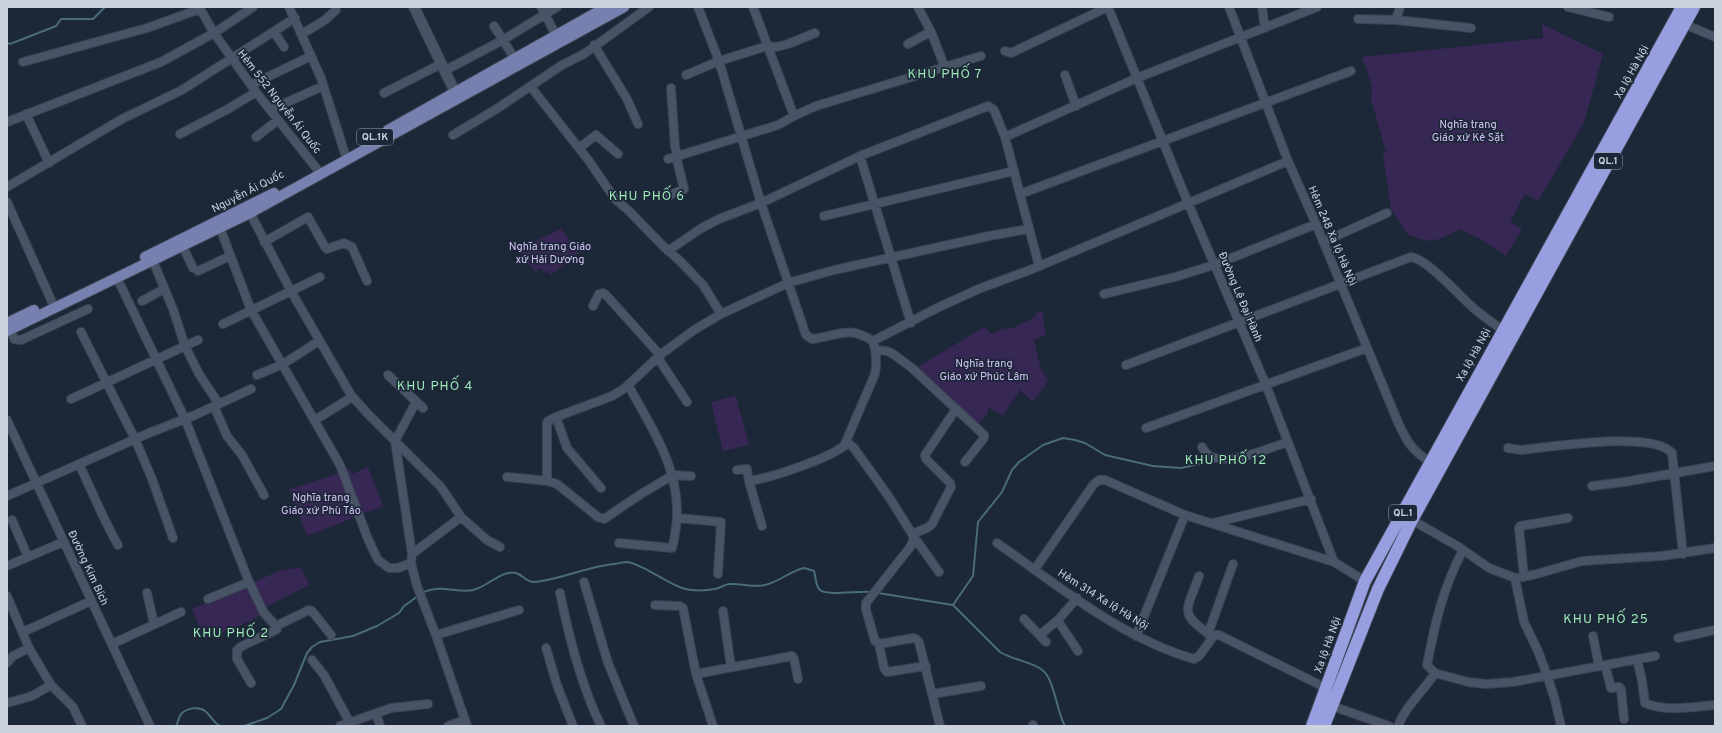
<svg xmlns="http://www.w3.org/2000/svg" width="1722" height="733" font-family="Overpass,sans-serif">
  <rect width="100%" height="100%" fill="#1c2737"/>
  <path fill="#372754" d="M1542 24 1603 54 1584 123 1538 201 1525 194 1510 222 1522 229 1506 256 1482 240 1460 229 1440 239 1427 241 1408 235 1391 210 1383 155 1386 152 1371 99 1372 86 1362 57 1543 38Z
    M561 229 580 252 551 275 547 271 544 273 541 268 535 272 517 249Z
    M1042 311 1046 335 1034 340 1041 369 1048 381 1033 402 1020 390 1003 415 989 408 987 415 977 425 916 368 984 327 992 334 1004 327 1005 330 1015 327 1035 317 1036 313Z
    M736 396 749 445 723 451 711 402Z
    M368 467 383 506 307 536 289 489 322 479 349 469 352 474Z
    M301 567 309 585 264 608 252 583 279 571Z
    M248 585 262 614 251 621 204 639 192 609Z"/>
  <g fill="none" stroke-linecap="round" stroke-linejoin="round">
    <path stroke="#496c78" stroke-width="2" d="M7 43 10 44 56 26 61 19H93L105 7
      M422 593C442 583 457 594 473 590 486 587 495 576 508 573 522 570 524 583 535 582 563 579 588 566 615 564 619 563 623 562 627 562 641 563 666 583 682 588 691 591 705 591 715 589 720 588 724 585 729 584 741 583 754 588 765 585 779 582 790 571 804 568L814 571C816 577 815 583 819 589 824 597 860 590 872 592
      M878 593 953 605 973 576 978 522 1002 492 1012 470 1019 462 1043 445 1063 438 1075 440 1085 443 1105 455 1153 466 1181 468 1203 463
      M953 605 1000 652C1013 660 1029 661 1041 669 1055 678 1056 711 1065 726
      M176 726C178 722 179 717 181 714 187 708 199 706 205 711 212 716 213 724 221 726
      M244 726 267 718 281 709 294 685 307 653 312 647 320 642 353 636 377 626 399 613 404 606 418 596"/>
    <defs>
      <path id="street" d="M199 7 214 33 256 92 317 169
        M289 7 321 78 345 154
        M541 7 556 35
        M698 7 719 61 761 203 806 335 812 339C838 336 848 325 873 341 877 353 877 362 875 374L844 446C827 459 771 478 749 481L762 526
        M753 7 794 116
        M918 7 932 34 945 68
        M1108 7 1188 203 1266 385 1334 562 1365 581
        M1229 7 1288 161 1316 224 1397 420C1406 440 1411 450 1430 462
        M1262 7 1265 28
        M1568 7 1609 17
        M1358 19 1396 20 1471 28
        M1396 20 1400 7
        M1684 24 1715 37
        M494 26 515 59
        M274 32 284 47
        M302 34 325 20 336 10
        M908 44 930 32
        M594 45 627 99 638 124
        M1005 51 1011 53 1108 7
        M23 62 147 28 200 9
        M444 71 503 40 557 7
        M686 75 719 61 767 46 776 47 788 44 815 33
        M1065 75 1076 106
        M251 85 311 56
        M531 87 589 161 615 199 629 211 663 246 680 261 703 285 721 314
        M671 88 675 147 678 156
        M384 93 441 64
        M270 110 323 86
        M26 114 49 163
        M7 122 161 62 214 33 253 7
        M180 134 228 109 256 92
        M453 135 498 108 562 65 584 54 649 7
        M256 137 278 120
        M1005 137 1137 78 1317 7
        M579 148 596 135 618 154
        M860 156 911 323
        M668 159 778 125 794 116 816 106 981 56
        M7 187 122 119 182 90 295 18
        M1020 194 1351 71
        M668 196 684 189 676 156
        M7 202 52 302
        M250 213 291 291 351 395 367 413 441 487 461 517 487 540 500 547
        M824 216 1014 171
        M220 228 251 310 340 465 368 539 378 560 389 568H398L411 563 412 554 395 441 416 402
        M264 242 308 217 325 247 327 249 344 243 352 247 367 281
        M1323 242 1387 213
        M183 247 193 268
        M668 251 700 229 719 219 761 203 860 156 988 106 994 110 1005 137 1039 266
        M153 261 173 309 185 346 199 374 219 404
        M198 271 230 256
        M117 278 185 419 249 582 264 613 276 626 277 629 274 631 242 646 237 650V659L251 683
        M1104 294 1175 277 1214 265 1316 224
        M142 301 164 289
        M593 306 599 294 603 293 606 295 660 355
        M223 324 320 277
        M10 329 14 339 21 340 88 309
        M81 332 135 439 152 479 173 538
        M873 341 939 307 981 288 1030 270 1288 161
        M876 350 887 351 893 354 912 368 984 435V438L965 462
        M658 358 687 402
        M1126 365 1411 257C1428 259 1463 300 1478 312 1486 318 1494 324 1503 330
        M257 375 283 364 319 341
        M388 375 423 408
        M71 399 198 340
        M214 406 227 436 242 455 264 495
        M7 420 150 726
        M315 420 352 397
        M1146 428 1367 348
        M847 442 854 448 889 497 914 537 911 546 866 603V610L875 641 879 644 913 638 916 639 919 642 940 726
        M1202 447C1204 450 1206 453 1208 455 1228 467 1268 448 1288 442
        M1508 448 1521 450C1551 447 1653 430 1672 453L1683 554
        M79 464C92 491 103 519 118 545
        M737 470 747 469 749 481
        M507 477 548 481 557 484 598 517 604 519 641 494 673 475 691 476
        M547 481V423L548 421 556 417
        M1592 486 1624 482 1715 466
        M601 488 567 448 556 417 612 396 625 388 660 355 694 330 721 314 788 283 834 270 989 236 1029 229
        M7 496 149 433 195 415 251 389
        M677 518 721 522 718 574
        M12 520 28 557
        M1412 520 1459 547 1489 568 1515 578 1533 575 1582 561 1662 556 1715 548
        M1213 523 1311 499
        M912 534 927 528 932 524 951 487 950 483 926 459 925 455 956 409
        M914 537 939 572
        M619 543 672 548C674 542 675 534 676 527 683 473 653 430 628 385
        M997 543C1059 586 1121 638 1194 659L1199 656 1213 637 1216 635H1219L1326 688
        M1463 550C1443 588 1435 623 1427 665L1435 673 1468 682 1486 684 1513 682 1655 656
        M412 554 461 517
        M411 563 417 586 437 638 467 726
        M7 566 63 542
        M1035 569 1093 485 1099 480H1105L1185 515 1334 562
        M1199 576C1186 613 1178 612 1213 637
        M1524 577 1519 528 1520 526 1568 518
        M1515 578 1524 622 1538 651 1547 675 1555 700 1561 726
        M584 582 608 663 634 726
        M147 593 154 624
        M560 593C569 638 581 685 601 726
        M7 596 29 648 51 685 73 707 82 726
        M208 599 249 582
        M655 605 680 606 683 608 696 674
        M723 611 731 667
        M1024 619 1046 642
        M1058 621 1078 651
        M276 626 309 610 312 611 331 635
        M23 632 91 601
        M1208 634 1233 564
        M436 635 519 610
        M1040 635 1059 619 1077 598
        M1136 636 1185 515
        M1593 636 1599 666
        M1678 638 1715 630
        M112 644 181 612
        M879 644 884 668 887 672 926 666
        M546 648 557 685 573 726
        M1637 659 1642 681 1645 703C1665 712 1693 707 1715 705
        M312 660 324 675 350 723
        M7 663 13 656 29 648
        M1605 665 1611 688 1619 687 1621 689 1624 719
        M932 694 981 686
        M7 703 32 696 51 685
        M1332 706 1389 726
        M376 713 380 726
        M340 726 391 708 428 704
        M448 726 465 720
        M713 726 696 674 792 656 794 659 798 679
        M1033 726V725
        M1398 726C1406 705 1423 692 1435 673"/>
      <path id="secondary" d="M414 7 455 92"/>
      <path id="primary" d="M388 130 606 7
        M145 257 274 193
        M7 323 34 310
        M7 331 250 213 624 7"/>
      <path id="highway" d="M1312 726 1365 581 1682 7
        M1324 726 1378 589 1412 520 1694 7"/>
    </defs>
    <use href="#street" stroke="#394250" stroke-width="10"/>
    <use href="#secondary" stroke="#394250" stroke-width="12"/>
    <use href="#primary" stroke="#394250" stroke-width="12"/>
    <use href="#highway" stroke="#394250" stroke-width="14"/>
    <use href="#street" stroke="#485465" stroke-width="8"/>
    <use href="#secondary" stroke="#485465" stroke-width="10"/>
    <use href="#primary" stroke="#7781af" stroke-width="10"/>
    <use href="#highway" stroke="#979fe0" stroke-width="12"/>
  </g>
  <g text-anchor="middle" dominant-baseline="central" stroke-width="3.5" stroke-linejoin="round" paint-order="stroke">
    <g fill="#1c2737" stroke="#969fab" stroke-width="1">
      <rect x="357" y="129" width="36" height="16" rx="3"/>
      <rect x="1594" y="153" width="28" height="16" rx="3"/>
      <rect x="1389" y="505" width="28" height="16" rx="3"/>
    </g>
    <g font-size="10" font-weight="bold" fill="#cbd2dd">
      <text x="375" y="137">QL.1K</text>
      <text x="1608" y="161">QL.1</text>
      <text x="1403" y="513">QL.1</text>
    </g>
    <g font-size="11" fill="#cbd2dd" stroke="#1c2737">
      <text transform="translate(1632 72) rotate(-61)">Xa lộ Hà Nội</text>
      <text transform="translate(279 102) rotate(52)">Hẻm 552 Nguyễn Ái Quốc</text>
      <text transform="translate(248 192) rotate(-27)">Nguyễn Ái Quốc</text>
      <text transform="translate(1332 236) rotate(67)">Hẻm 248 Xa lộ Hà Nội</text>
      <text transform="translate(1240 297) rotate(67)">Đường Lê Đại Hành</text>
      <text transform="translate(1474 355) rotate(-61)">Xa lộ Hà Nội</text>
      <text transform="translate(88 568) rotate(65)">Đường Kim Bích</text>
      <text transform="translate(1103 600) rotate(32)">Hẻm 314 Xa lộ Hà Nội</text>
      <text transform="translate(1328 645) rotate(-70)">Xa lộ Hà Nội</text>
    </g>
    <g font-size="11" fill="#d3c3f6" stroke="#1c2737">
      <text x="1468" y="125">Nghĩa trang<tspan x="1468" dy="13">Giáo xứ Kẻ Sặt</tspan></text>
      <text x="550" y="247">Nghĩa trang Giáo<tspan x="550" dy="13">xứ Hải Dương</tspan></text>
      <text x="984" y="364">Nghĩa trang<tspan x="984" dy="13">Giáo xứ Phúc Lâm</tspan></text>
      <text x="321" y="498">Nghĩa trang<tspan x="321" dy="13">Giáo xứ Phù Tảo</tspan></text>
    </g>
    <g font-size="13" letter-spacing="1" fill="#9de8b9" stroke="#1c2737">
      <text x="945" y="75">KHU PHỐ 7</text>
      <text x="647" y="197">KHU PHỐ 6</text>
      <text x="435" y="387">KHU PHỐ 4</text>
      <text x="1226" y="461">KHU PHỐ 12</text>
      <text x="1606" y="620">KHU PHỐ 25</text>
      <text x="231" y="634">KHU PHỐ 2</text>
    </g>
  </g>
  <rect width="1722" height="733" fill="none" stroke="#cbd2dd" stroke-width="16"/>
</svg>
